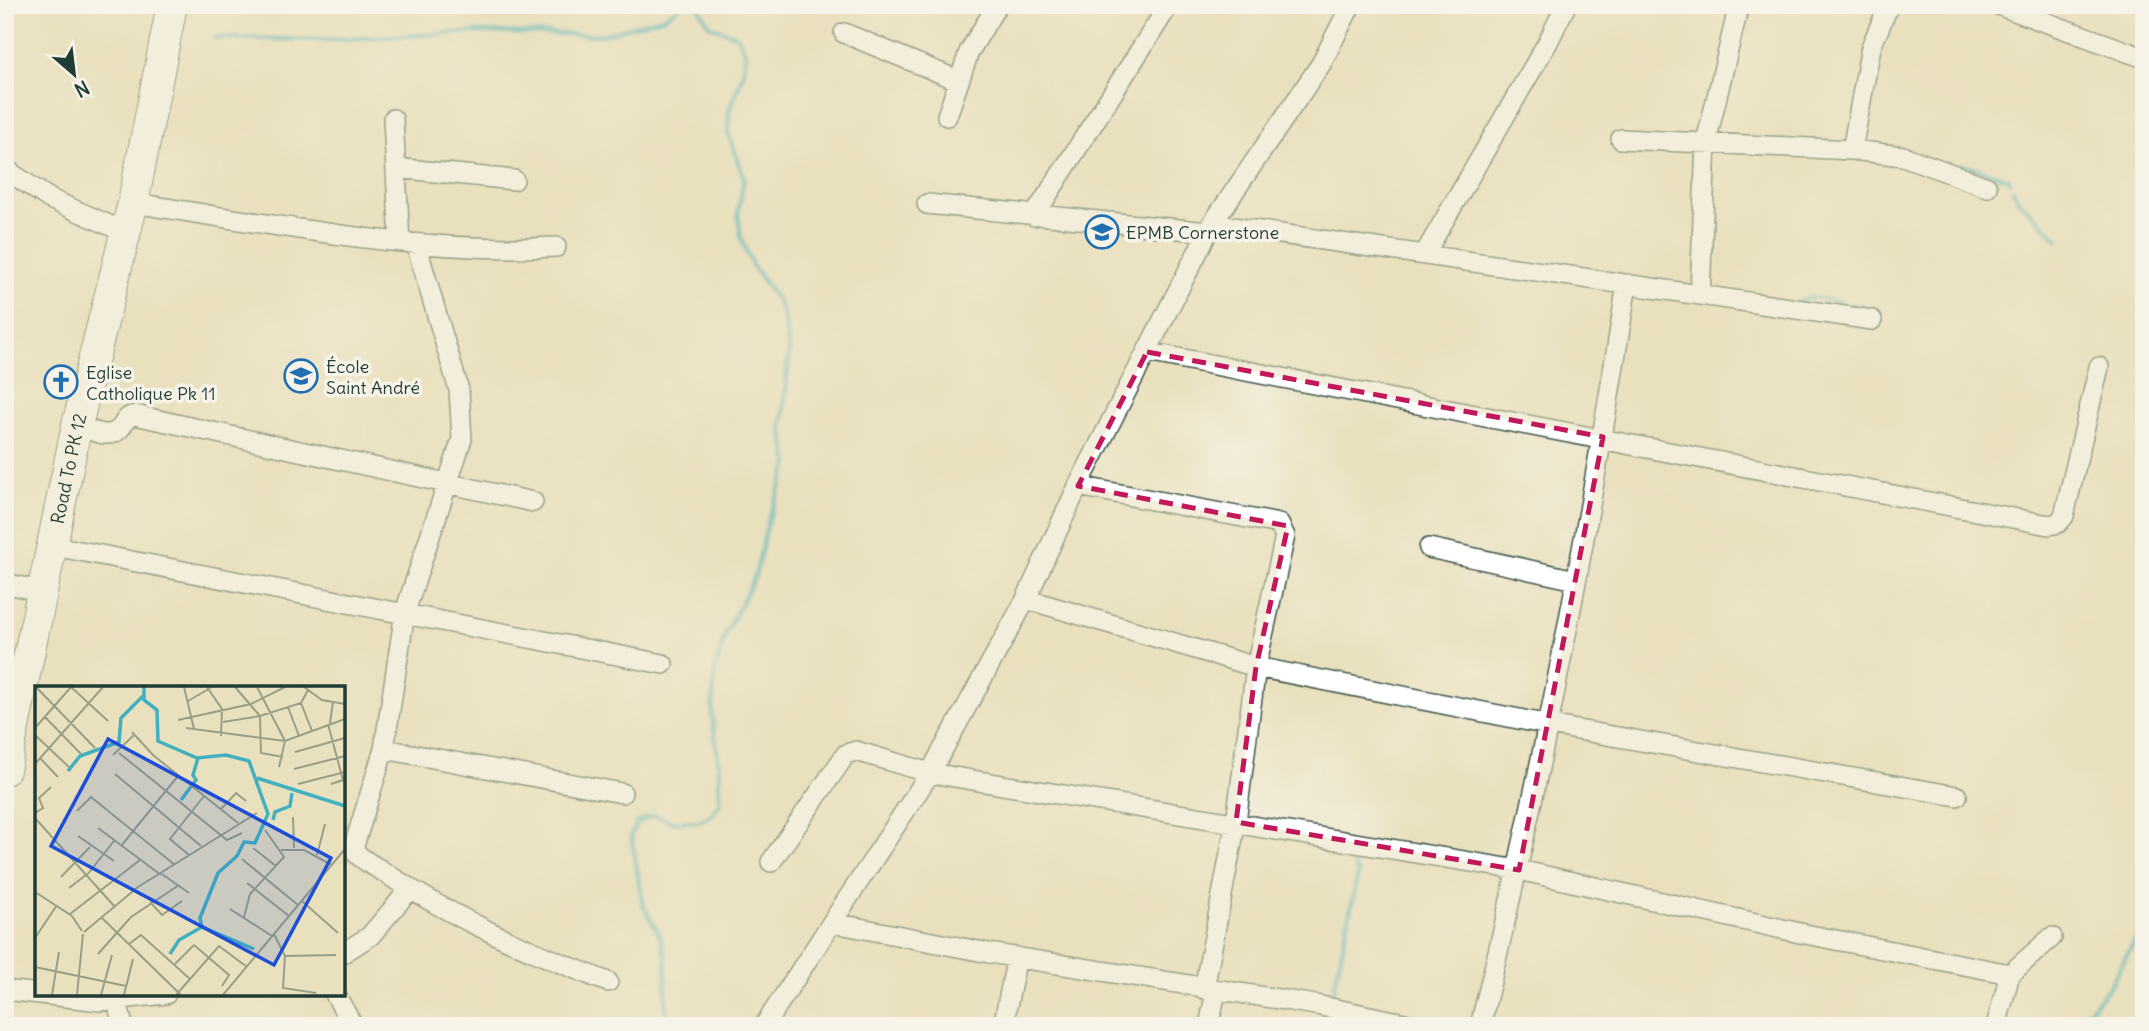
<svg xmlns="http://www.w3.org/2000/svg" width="2149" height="1031" font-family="Delius,sans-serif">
  <rect width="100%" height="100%" fill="#f7f3e8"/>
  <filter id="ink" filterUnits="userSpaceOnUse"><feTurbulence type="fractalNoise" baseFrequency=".0143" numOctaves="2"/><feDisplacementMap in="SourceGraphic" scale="14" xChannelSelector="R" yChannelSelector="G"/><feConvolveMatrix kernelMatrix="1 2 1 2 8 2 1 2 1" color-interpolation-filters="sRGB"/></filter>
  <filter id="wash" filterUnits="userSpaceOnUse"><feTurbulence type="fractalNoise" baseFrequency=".00686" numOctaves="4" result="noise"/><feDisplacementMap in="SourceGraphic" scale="28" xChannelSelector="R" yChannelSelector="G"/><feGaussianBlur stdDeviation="1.57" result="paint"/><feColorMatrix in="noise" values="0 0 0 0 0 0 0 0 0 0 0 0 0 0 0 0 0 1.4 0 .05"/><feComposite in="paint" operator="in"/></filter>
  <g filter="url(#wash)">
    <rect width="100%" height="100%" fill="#e9e0bd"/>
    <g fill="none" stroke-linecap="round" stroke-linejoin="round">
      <path stroke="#43b0c0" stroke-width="5" d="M215 38 326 40 477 32 602 35 665 17 682 5
        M1962 165 2009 179 2010 182
        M2013 190 2019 201 2058 239
        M1798 303 1810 297 1840 302
        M1851 304 1866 307
        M1331 1003 1358 874 1351 860
        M1332 1013V1026
        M666 1026V957L660 936 643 905 631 835 637 823 647 818 655 816 673 822 699 821 711 815 720 803 719 765 712 716 715 668 726 633 755 576 768 521 789 463 782 429 789 352 784 317 779 303 752 265 741 238 738 214 744 178 728 133 729 111 743 74 746 54 737 36 710 26 697 5
        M2075 1026 2109 987 2144 925"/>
    </g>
  </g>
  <g filter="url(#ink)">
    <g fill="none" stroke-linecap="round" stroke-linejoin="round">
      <defs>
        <path id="minor" d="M1998 5 2144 58
          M844 33 957 80
          M947 116 969 52 997 5
          M393 119 400 242
          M1621 139 1852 150 1903 156 1987 187
          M1852 150 1871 47 1889 5
          M396 168 514 180
          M5 169 50 199 127 233
          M133 203C273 224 414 254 556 247
          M927 204 1209 232
          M1034 216 1169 5
          M1212 224 1872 320
          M416 244 459 390 462 439 405 612 384 749 353 849C360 860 377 867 387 874 456 920 531 952 608 982
          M1424 255 1548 42 1566 5
          M1700 295 1706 142 1739 5
          M1147 352 2049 525 2058 523 2064 516 2099 367
          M77 425C91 430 111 442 122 426 126 419 127 417 135 415L533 502
          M1078 486 1279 524 1285 536 1256 667 1236 822 1204 989
          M54 546 663 664
          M1429 548 1576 580
          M5 583 43 592
          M1026 599 1256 667 1549 725 1957 796
          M384 749 622 793
          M771 862 846 754 856 751 930 773 1519 870 1800 933 2010 974
          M834 923 989 953 1316 1005 1419 1026
          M343 953 370 936 410 889
          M5 990 101 1001 166 994
          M335 994 353 1026
          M117 1001 123 1026
          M764 1026 930 773 1026 599 1078 486 1212 224 1321 64 1351 5
          M1003 1026 1017 957
          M1209 1026 1216 991
          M1480 1026C1541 781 1588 534 1627 284
          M1996 1026 2010 974 2052 937"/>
        <g id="primary">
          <path id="s1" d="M5 770 77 425 133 203 172 5"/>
        </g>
      </defs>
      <use href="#minor" stroke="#3d5549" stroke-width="22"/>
      <use href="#primary" stroke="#3d5549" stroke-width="32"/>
      <use href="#minor" stroke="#fff" stroke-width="19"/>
      <use href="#primary" stroke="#fff" stroke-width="30"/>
    </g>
  </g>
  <path d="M0 0H2149V1031H0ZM1147 352 1603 437 1519 870 1236 822 1256 667 1288 526 1078 486Z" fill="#e9e0bd" fill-opacity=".55" fill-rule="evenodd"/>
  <path fill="none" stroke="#c2185b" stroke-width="5" stroke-dasharray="14 9" stroke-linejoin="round" d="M1147 352 1603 437 1519 870 1236 822 1256 667 1288 526 1078 486Z"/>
  <defs>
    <symbol id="school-ring" viewBox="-11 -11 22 22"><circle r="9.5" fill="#f7f3e8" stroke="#1f6fb2" stroke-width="1.5"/><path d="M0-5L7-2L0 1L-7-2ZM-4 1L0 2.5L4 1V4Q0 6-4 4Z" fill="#1f6fb2"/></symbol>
    <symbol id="church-ring" viewBox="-11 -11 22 22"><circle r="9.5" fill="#f7f3e8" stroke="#1f6fb2" stroke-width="1.5"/><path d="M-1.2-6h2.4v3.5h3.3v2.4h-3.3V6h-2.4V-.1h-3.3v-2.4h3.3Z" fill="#1f6fb2"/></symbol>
  </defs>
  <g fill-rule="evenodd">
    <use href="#school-ring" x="1083" y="213" width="38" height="38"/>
    <use href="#school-ring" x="282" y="357" width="38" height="38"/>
    <use href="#church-ring" x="42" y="363" width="38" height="38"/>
  </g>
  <g text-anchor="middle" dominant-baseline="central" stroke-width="7" stroke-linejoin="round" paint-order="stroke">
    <g font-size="18" fill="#1f3d34" stroke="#f7f3e8" text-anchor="start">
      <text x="1126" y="232">EPMB Cornerstone</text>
      <text x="326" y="366">École<tspan x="326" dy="21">Saint André</tspan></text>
      <text x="86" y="372">Eglise<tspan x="86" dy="21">Catholique Pk 11</tspan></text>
    </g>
    <g font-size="18" fill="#1f3d34" stroke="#f7f3e8">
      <text stroke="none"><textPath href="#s1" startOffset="308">Road To PK 12</textPath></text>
    </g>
  </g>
  <g transform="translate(35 686)">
    <rect width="310" height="310" fill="#e9e0bd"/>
    <path fill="none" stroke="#43b0c0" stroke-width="3.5" d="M109 1V14L122 24 123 55 162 72 191 69 214 75 233 128 220 157 209 156 202 170 183 187 165 232 167 241M33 85 45 70 84 56 86 32 109 9M222 92 310 120M146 114 161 94 158 89 163 72M238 134 240 126 255 120 257 107M135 268 144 254 167 241 219 263"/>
    <path fill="none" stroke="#989f86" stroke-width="2" d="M1 1 60 62M36 1 73 35M149 1 159 43M172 1 187 23 186 50M200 1 225 30 226 67 248 71M222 1 250 55 244 81M269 1 287 14 310 18M153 15 177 1M266 17 277 45M253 21 264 50M10 31 46 68M143 34 216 18 250 1M188 36 225 30 266 17 273 4M295 37 298 16M293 38 308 94 296 98M0 42 36 1M151 42 250 55 310 33M97 46 118 69 203 137M0 49 35 82M260 66 310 52M84 67 192 154 207 147M78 69 99 49M5 72 23 91M0 78 68 1M259 83 310 70M80 88 166 160M263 98 310 86M186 123 201 107 211 115M42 125 56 111 140 179M0 127 8 122 4 112 16 101M258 131 259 162M0 132 80 221M63 142 126 189M43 150 79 175M86 160 143 90M218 162 241 180M246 164H269L297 179M154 169 135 153 169 110M282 169 290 138M207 173 263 219M127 188 154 207M52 189 79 155M26 191 55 161M212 197 254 230M34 202 51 189M0 206 37 230 47 245M267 215 303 247M115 216 127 229 147 215M195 223 237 250M35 228 105 174M209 231 215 208 249 171 230 144M67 232 146 309M49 246 103 201 222 127M239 248 250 270 248 302 281 307M0 252 22 219M94 258 106 249 155 293M63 268 96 231 144 199M250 270 301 269M140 278 159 259 194 289 187 300M0 281 91 300M17 309 24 266M42 309 48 248M66 309 77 269M89 309 98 273M141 309 184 260 212 281M188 309 310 163"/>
    <path fill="#1d4ed8" fill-opacity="0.15" stroke="#1d4ed8" stroke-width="3.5" d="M73 53 296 172 239 279 16 160Z"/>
    <rect width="310" height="310" fill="none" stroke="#1f3d34" stroke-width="3.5"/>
  </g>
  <rect width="2149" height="1031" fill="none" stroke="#f7f3e8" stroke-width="28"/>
  <g transform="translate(74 74) rotate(152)" stroke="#f7f3e8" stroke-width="5" paint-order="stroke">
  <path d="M0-5L12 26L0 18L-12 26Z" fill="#1f3d34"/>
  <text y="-10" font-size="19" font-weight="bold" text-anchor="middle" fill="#1f3d34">N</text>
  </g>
</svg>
